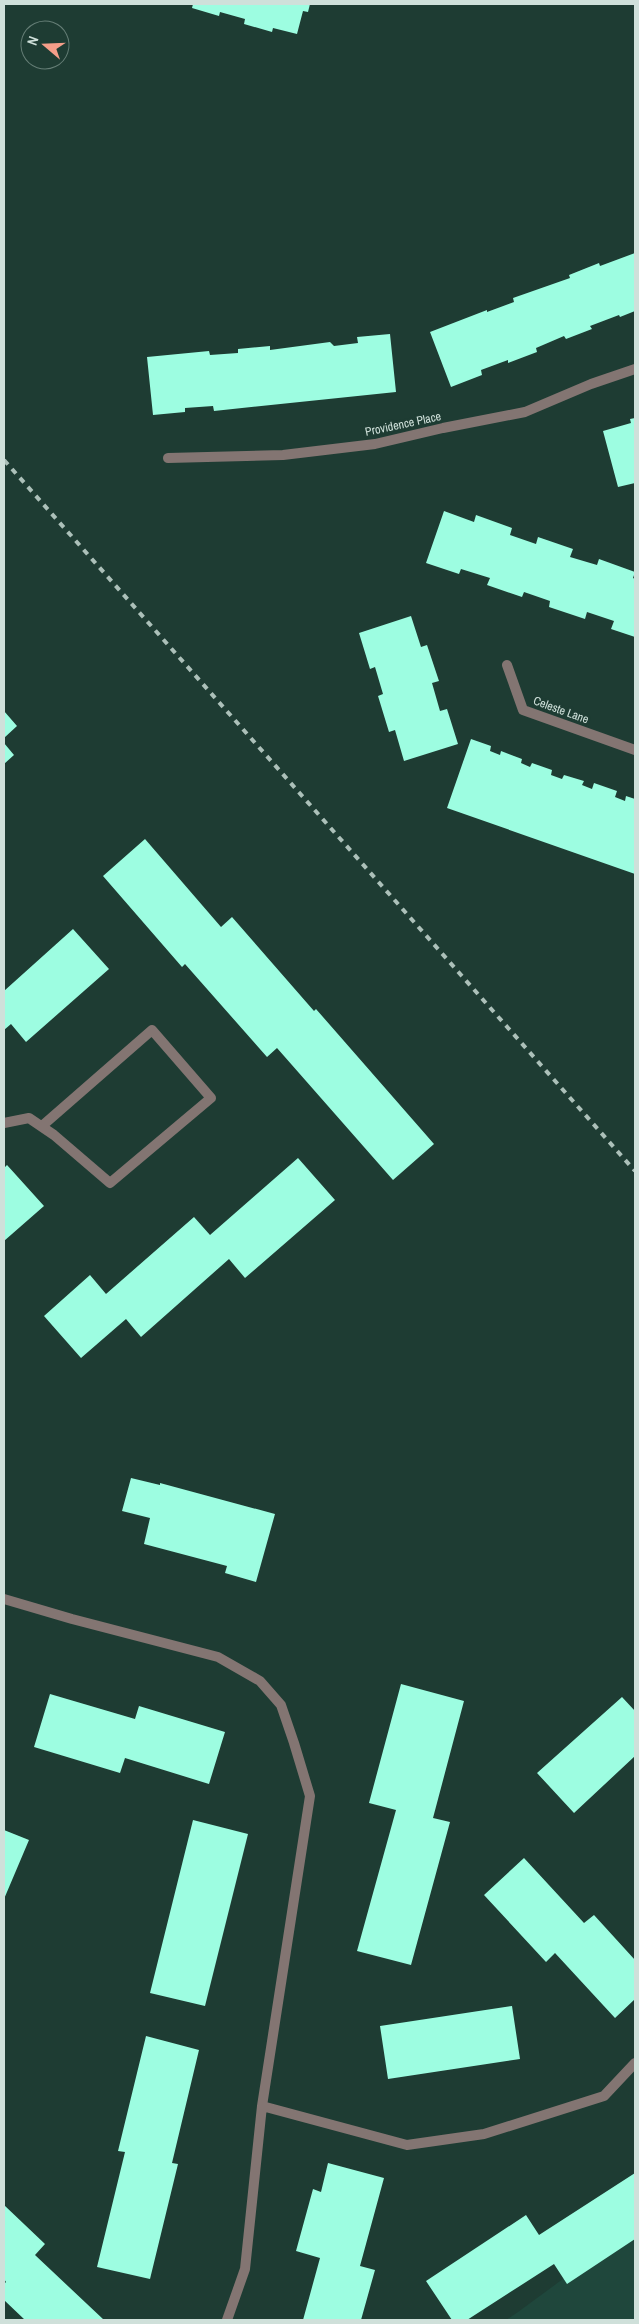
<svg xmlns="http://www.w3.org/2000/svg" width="639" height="2324" font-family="'Archivo Narrow',sans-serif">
  <rect width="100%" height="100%" fill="#1e3c33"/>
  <path fill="#1f473c" d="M635 2226V2320H506L518 2312Z"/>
  <path fill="#9dfde1" d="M193 4H310L308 12 303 11 297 34 273 28 272 32 244 24 245 19 220 12 219 16 192 8Z
    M635 253V311L620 317 619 315 590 326 592 329 566 339 564 336 536 348 537 352 508 363V360L481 370 482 375 451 387 430 332 487 310V312L514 302 513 298 570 278 569 275 599 263 600 266Z
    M390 334 396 392 214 411 213 406 185 408V412L153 415 147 357 209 351 210 355 238 353V349L270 346V350L330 342 334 346 358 343 357 337Z
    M635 418V483L618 487 603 431 631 423 630 419Z
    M444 511 474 522 476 515 512 528 510 535 536 544 538 537 573 549 570 557 597 565 599 559 635 572 633 578 635 579V637L611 629 614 621 587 612 585 619 549 607 550 601 524 592 522 597 487 585 490 578 461 569 459 574 426 563Z
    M411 616 421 647 427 645 439 681 432 683 440 711 447 709 458 744 404 761 395 730 389 732 378 696 383 694 375 667 370 669 359 633Z
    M4 711 17 726 4 738Z
    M471 739 491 746 490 751 500 755 501 751 522 759 521 763 530 767 532 763 552 770 551 775 562 779 564 775 584 781 582 785 592 789 594 783 617 791 615 797 625 801 626 796 635 799V874L447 808Z
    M4 743 14 755 4 764Z
    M145 839 221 927 232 917 314 1011 316 1009 434 1144 393 1180 277 1048 267 1057 185 964 182 967 103 876Z
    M73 929 109 969 26 1042 11 1024 4 1030V991Z
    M298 1158 335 1200 245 1278 229 1259 141 1337 126 1319 81 1358 44 1316 90 1275 106 1294 194 1217 210 1235Z
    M7 1165 44 1206 4 1241V1168Z
    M131 1478 160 1485V1483L275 1514 256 1582 225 1573 227 1566 144 1544 150 1518 122 1511Z
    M401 1684 464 1701 433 1818 450 1822 411 1965 357 1951 396 1810 369 1803Z
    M50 1694 135 1719 139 1706 225 1732 209 1784 125 1758 120 1773 34 1747Z
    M622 1697 635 1711V1756L574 1813 537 1773Z
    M193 1820 248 1834 205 2006 150 1993Z
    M4 1830 29 1840 4 1899Z
    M524 1858 584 1923 594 1915 635 1960V1999L615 2018 555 1953 546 1962 484 1895Z
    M512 2006 520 2059 388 2079 380 2026Z
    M146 2036 199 2050 172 2163 178 2164 150 2279 97 2267 125 2152 118 2151Z
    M328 2163 384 2178 360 2266 375 2270 361 2320H303L320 2258 296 2251 313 2189 321 2192Z
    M635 2173V2239L567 2284 554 2264 467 2320H452L426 2281 526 2215 539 2235Z
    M4 2205 45 2244 35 2255 104 2320H25L4 2300V2284L6 2282 4 2279Z"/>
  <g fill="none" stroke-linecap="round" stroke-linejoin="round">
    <path stroke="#837572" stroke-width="10" d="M168 458 283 455 375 444 443 428 525 412 591 384 635 369
      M507 665 523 710 635 750
      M4 1123 29 1118 54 1135 110 1183 211 1098 152 1030 42 1126
      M4 1599 72 1619 218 1657 260 1681 281 1705 294 1743 310 1796 262 2106 245 2269 227 2320
      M262 2106 407 2145 484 2134 604 2096 635 2063"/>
    <path stroke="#acc0b9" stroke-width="4" stroke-dasharray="6 6" stroke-linecap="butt" d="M4 460 635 1171"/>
  </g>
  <g text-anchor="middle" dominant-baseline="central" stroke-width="5" stroke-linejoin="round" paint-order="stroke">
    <g font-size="12" fill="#cfe0da" stroke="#1e3c33">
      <text transform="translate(403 424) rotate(-12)">Providence Place</text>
      <text transform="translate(561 710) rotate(20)">Celeste Lane</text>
    </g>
  </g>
  <rect width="639" height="2324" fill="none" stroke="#cfe0da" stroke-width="10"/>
  <g transform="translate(45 45) rotate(289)"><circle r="24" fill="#1e3c33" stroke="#657e76"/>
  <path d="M0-4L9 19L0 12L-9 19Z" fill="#f49e89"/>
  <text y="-8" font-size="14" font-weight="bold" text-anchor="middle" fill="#cfe0da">N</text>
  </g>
</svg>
